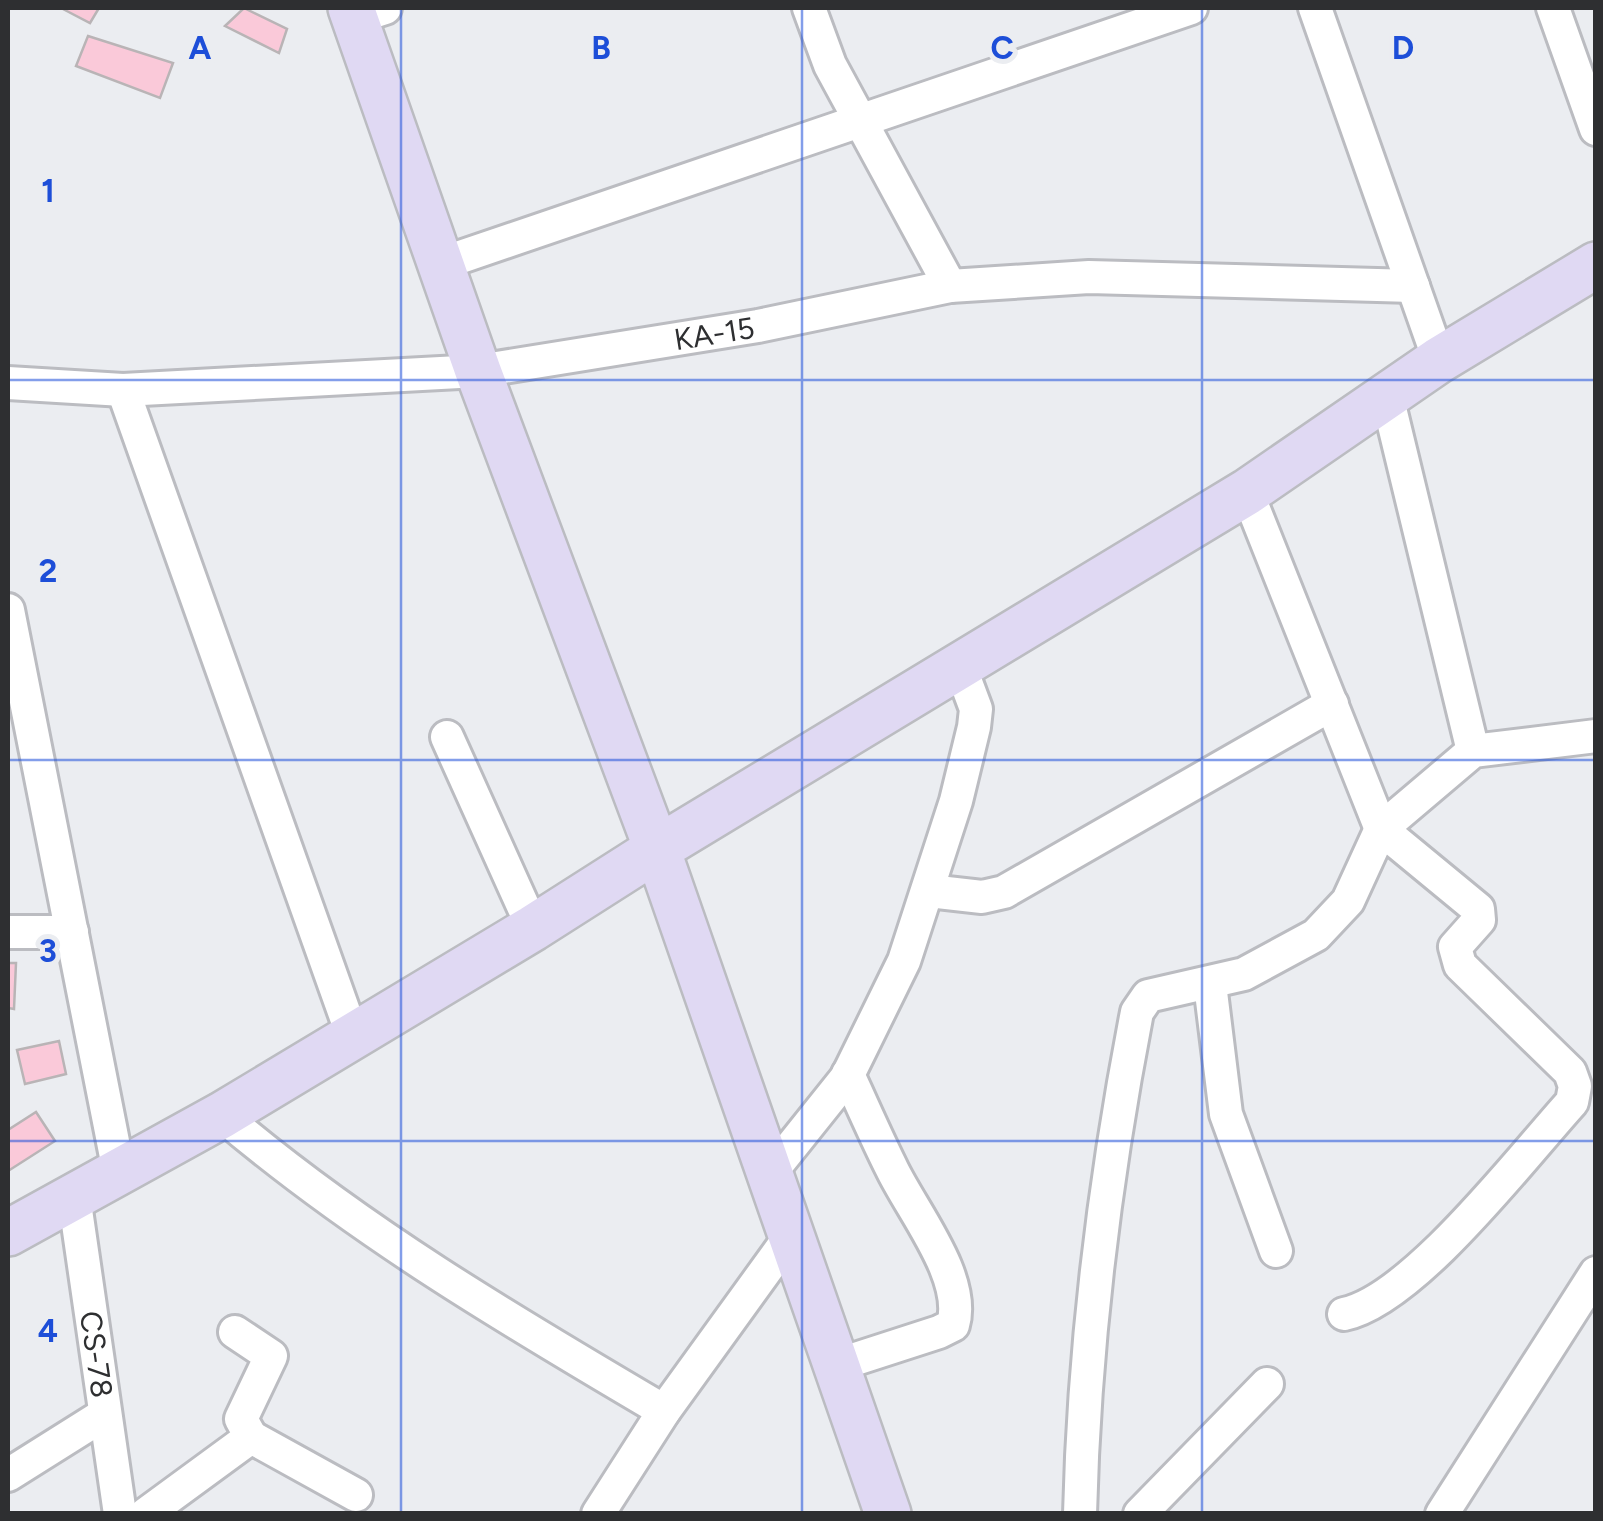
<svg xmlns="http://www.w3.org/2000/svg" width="1603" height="1521" font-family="Figtree,sans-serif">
  <rect width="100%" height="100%" fill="#ebedf1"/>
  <path fill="#fac9d9" stroke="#b9b4b6" stroke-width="2.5" d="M61 8H99L90 23Z
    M244 8 287 29 279 53 225 26Z
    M88 36 173 63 160 98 76 66Z
    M8 963H16L14 1009 8 1008Z
    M59 1041 66 1074 25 1084 17 1050Z
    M36 1112 55 1141 8 1171V1130Z"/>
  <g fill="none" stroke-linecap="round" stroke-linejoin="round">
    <defs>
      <g id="street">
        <path d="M809 8 830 65 950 286"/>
        <path d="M1315 8 1439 360"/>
        <path d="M1553 8 1596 129"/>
        <path d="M354 18 385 8"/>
        <path d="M440 264 1191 8"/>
        <path id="s1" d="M8 383 123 390 478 371 758 326 950 286 1089 277 1413 286"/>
        <path d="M123 390 353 1037"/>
        <path d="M1387 396 1473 751"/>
        <path d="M1247 492 1381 829 1478 909 1479 920 1455 947 1460 965 1570 1072 1575 1086 1572 1102C1522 1157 1413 1300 1344 1314"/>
        <path d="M8 610 119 1172"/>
        <path d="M447 737 533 928"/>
        <path d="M929 891 982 897 1004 892 1332 704"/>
        <path d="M8 932H72"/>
        <path d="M1210 984 1226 1114 1276 1251"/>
        <path d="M222 1115C357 1230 511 1321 664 1411"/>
        <path d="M771 1172 847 1077 904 961 956 801 974 727 976 709 960 666"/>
        <path id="s2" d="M74 1196 120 1514"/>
        <path d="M837 1365 939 1332 953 1325C967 1277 911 1210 891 1167 876 1137 862 1105 848 1074"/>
        <path d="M251 1437 356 1495"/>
        <path d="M8 1475 105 1414"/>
        <path d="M146 1514 251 1437 241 1419 271 1356 235 1332"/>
        <path d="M598 1514 664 1411 792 1234"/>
        <path d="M1080 1514C1084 1345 1105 1177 1137 1012L1148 996 1244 974 1316 935 1348 901 1381 829 1473 751 1596 736"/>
        <path d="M1140 1514 1267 1384"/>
        <path d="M1442 1514 1596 1273"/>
      </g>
      <path id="secondary" d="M351 8 478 371 657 849 888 1514
        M8 1233 222 1115 533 928 657 849 1247 492 1439 360 1596 265"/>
    </defs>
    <use href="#street" stroke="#bbbcc1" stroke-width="38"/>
    <use href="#secondary" stroke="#bbbcc1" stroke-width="50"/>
    <use href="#street" stroke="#fff" stroke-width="32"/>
    <use href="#secondary" stroke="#e0d9f3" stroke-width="45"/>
  </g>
  <path fill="none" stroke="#1d4ed8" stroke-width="2.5" stroke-opacity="0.55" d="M401 8V1514M802 8V1514M1202 8V1514M8 380H1596M8 760H1596M8 1141H1596"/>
  <g text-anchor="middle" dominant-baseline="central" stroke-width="10" stroke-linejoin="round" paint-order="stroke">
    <g font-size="30" fill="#2e2f31" stroke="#ebedf1">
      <text stroke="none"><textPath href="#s1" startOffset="710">KA-15</textPath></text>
      <text stroke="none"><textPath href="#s2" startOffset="160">CS-78</textPath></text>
    </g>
  </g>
  <g font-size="32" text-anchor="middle" font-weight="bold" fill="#1d4ed8" stroke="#ebedf1" stroke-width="10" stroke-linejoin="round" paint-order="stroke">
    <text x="200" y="59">A</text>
    <text x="601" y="59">B</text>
    <text x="1002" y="59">C</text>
    <text x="1403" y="59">D</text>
    <text x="48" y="202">1</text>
    <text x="48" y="582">2</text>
    <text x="48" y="962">3</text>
    <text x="48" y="1342">4</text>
  </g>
  <rect width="1603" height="1521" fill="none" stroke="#2e2f31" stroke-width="20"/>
</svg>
